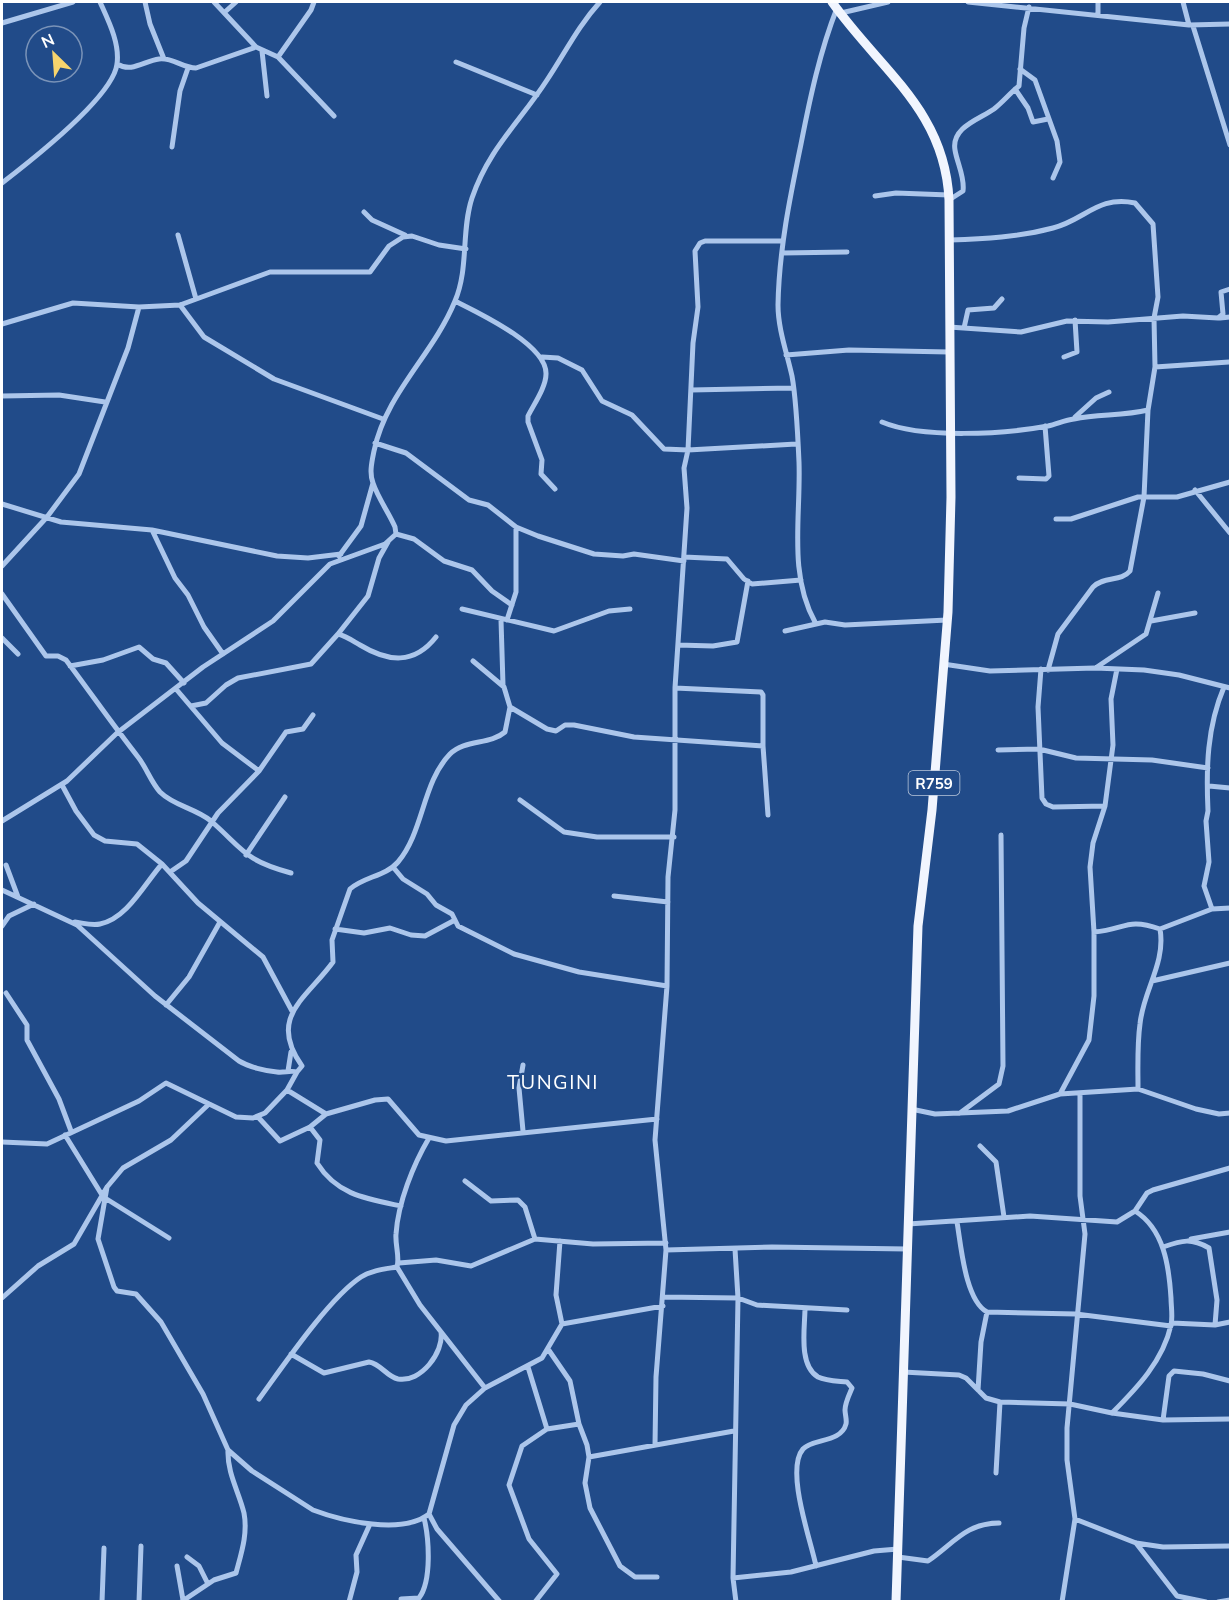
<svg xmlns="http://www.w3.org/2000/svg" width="1232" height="1603" font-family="Mulish,sans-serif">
  <rect width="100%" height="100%" fill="#214b89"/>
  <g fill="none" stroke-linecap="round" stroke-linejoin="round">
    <path stroke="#acc6eb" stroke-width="5" d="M145 2 150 24 164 59
      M214 2 256 47
      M968 2 1189 25 1230 24
      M1098 2V15
      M1183 2 1189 25
      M226 11 236 2
      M841 13 888 2
      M2 23 73 2
      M1193 26 1230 145
      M262 51 267 96
      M278 57 311 10 314 2
      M456 62 537 95
      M117 64C132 73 144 61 159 59 172 57 183 68 196 68L256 47 278 57 334 116
      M1020 69 1035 80 1057 141 1060 162 1053 178
      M1015 89 1028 108 1033 122 1048 119
      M172 147 180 91 188 68
      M2 183C28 163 113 97 117 64 120 43 108 20 100 2
      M875 196 896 193 949 195
      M949 200 963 191C965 177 957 163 955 150 951 127 980 119 994 109 1003 102 1010 93 1019 86L1024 28 1029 7
      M364 212 372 220 405 235
      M178 235 196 299
      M950 240C984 239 1019 237 1053 228 1085 220 1098 195 1135 203L1153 224 1158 297 1154 318 1155 367 1148 410 1144 497 1130 571C1121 582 1104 576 1093 587L1058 634 1048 670
      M782 253 847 252
      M455 301C479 313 547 345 546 374 546 387 534 404 528 416V422L542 460 541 474 555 489
      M180 305 204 337 274 379 383 419
      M1220 318 1230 317
      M2 324 73 303 139 307 180 305 270 272H370L389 246 403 237 412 236 439 245 466 249
      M949 327 1021 332 1067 321 1108 322 1183 316 1218 318 1223 314 1221 292 1230 289
      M964 328 968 310 994 308 1002 299
      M786 355 849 350 949 352
      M542 357 558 358 582 370 602 401 632 415 664 449 688 450 796 444
      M1064 357 1077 352 1075 320
      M1155 367 1229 362
      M691 390 793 388
      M2 396 59 395 105 402
      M1075 417 1096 398 1109 392
      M882 422C922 439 1005 434 1048 426 1057 424 1065 420 1074 419 1099 414 1123 416 1148 410
      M375 443 406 453 469 500 488 505 516 527 538 536 594 554 623 556 634 554 684 561
      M1019 478 1046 479 1049 476 1045 426
      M1195 490 1230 533
      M2 504 61 522 152 530 277 556 308 558 341 554
      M1056 519H1071L1138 497H1177L1230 482
      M152 530 175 578 188 595 204 627 223 654
      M396 534 414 539 444 561 472 570 492 591 512 605
      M339 556 361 526 373 483
      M684 557 727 559 744 579 752 584 801 580
      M2 566 47 517 79 474 128 348 139 307
      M2 594 46 656H58L66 660C90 692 113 725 138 757 146 767 151 782 160 792 174 806 195 808 211 821 245 851 244 860 291 873
      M462 609 554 631 609 611 630 609
      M501 620 503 685
      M507 620 516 592V527
      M1151 621 1195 613
      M815 622C788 573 801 516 799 462 798 439 796 398 792 376 787 353 778 329 778 305 779 250 790 197 801 144 810 98 820 51 837 8
      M785 631 825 622 845 625 947 620
      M338 634 368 596 379 558 388 542
      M2 638 18 654
      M678 645 713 646 737 642 748 581
      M943 664 990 671 1095 668 1144 670 1179 675 1230 688
      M70 666 103 660 139 647 153 659 166 663 184 683
      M1097 667 1146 634 1158 593
      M1041 669 1038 707 1042 798 1046 804 1053 807 1105 806
      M675 688 761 692 763 695V746L768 815
      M176 689 222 743 259 771
      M191 706 206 703 226 685 238 678 311 664 338 634C346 636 353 641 360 645 388 662 414 665 436 637
      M510 707 547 729 556 731 565 725H574L634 737 763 746
      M998 750 1039 749 1076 758 1152 760 1208 768
      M62 785 76 811 94 835 105 841 137 844 162 864 198 903 263 957 292 1011
      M1209 786 1230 788
      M520 800 564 832 597 837H674
      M2 821 67 781 117 733 203 667 273 621 330 564 385 544 396 534 395 527C389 513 378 498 373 483 369 473 372 461 374 451 386 393 433 355 455 301 469 268 461 231 472 198 489 148 520 122 547 80 565 53 578 26 600 2
      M246 855 285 797
      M6 865 18 897
      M393 867 403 879 427 894 436 905 452 914 458 926 514 954 579 972 667 986
      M170 872 186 861 218 813 259 771 286 732 303 729 313 715
      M2 890 77 925 155 996 239 1061C249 1067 265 1071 277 1072 284 1073 291 1070 297 1072L287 1090 265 1113 253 1118 236 1117 166 1083 139 1101 47 1144 2 1142
      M614 896 668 902
      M1212 909 1204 886 1209 862 1206 821 1208 811C1206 768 1207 727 1224 687
      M75 922C83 923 92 926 100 924 127 919 145 883 162 864
      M2 926 9 916 34 904
      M335 929 364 933 390 928 411 935 425 936 455 920
      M1094 932C1125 930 1126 917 1160 929L1212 909 1230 908
      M1152 981 1230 963
      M6 993 27 1025V1040L59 1099 71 1131
      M166 1005 189 977 220 922
      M523 1065 519 1088 523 1131
      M288 1071 291 1052
      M297 1072 302 1066C267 1017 307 998 333 962L332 940 350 889C363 877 386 876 398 862 424 831 422 783 450 754 465 739 490 745 505 732L510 707 504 687 473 661
      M1138 1089C1138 1068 1137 1045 1140 1024 1143 991 1166 963 1160 929
      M287 1090 326 1114 375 1100 388 1099 419 1135 446 1141 657 1119
      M1060 1094 1089 1040 1094 996V932L1090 867 1093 843 1105 806 1113 745 1111 699 1117 669
      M911 1109 935 1114 1008 1111 1060 1094 1138 1089 1196 1109 1219 1114 1230 1113
      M960 1113 999 1084 1003 1066 1001 835
      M258 1117 280 1141 310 1127 326 1114
      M310 1127 320 1140 317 1163C337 1195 367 1199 401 1206
      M65 1135 102 1195
      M980 1146 996 1162 1004 1217
      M465 1181 491 1201 518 1200 525 1207 535 1239
      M107 1187 98 1239 114 1287 117 1291 136 1294 161 1322 203 1394 228 1450 252 1471 313 1510C342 1521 403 1535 429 1514L454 1425 466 1405 485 1388 542 1358 562 1324 663 1306
      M105 1198 169 1238
      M957 1222C961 1245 965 1300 987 1312L1076 1314 1171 1326
      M908 1224 1030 1216 1117 1222 1135 1211 1147 1193 1153 1190 1230 1168
      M1191 1239 1230 1232
      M560 1241 556 1295 562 1324
      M1163 1247C1183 1240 1191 1238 1209 1248L1217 1300 1215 1325
      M735 1249 738 1298 733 1578 736 1602
      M666 1250 772 1247 907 1249
      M399 1263 436 1260 471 1266 535 1239 593 1244 666 1243
      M397 1267 420 1305 485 1388
      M663 1297 738 1298 757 1305 847 1310
      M2 1298 38 1266 74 1244 107 1187 123 1168 171 1140 209 1104
      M805 1308C805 1327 798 1365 818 1377 826 1381 838 1381 847 1382L852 1388C849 1395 845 1403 845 1410 845 1414 847 1420 846 1424 841 1443 813 1438 803 1449 785 1470 811 1541 816 1566
      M1172 1323 1215 1325 1230 1322
      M548 1349 570 1381 579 1424 587 1445 589 1457 585 1483 590 1508 620 1566 635 1577H657
      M291 1354 324 1373 369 1362C381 1364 386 1376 398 1379 421 1383 444 1352 441 1332
      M528 1367 547 1429
      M903 1372 959 1375 966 1378 986 1398 1000 1402 1070 1404 1112 1413 1163 1420 1230 1419
      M978 1390 981 1342 987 1312
      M259 1399C283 1366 329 1298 361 1277 372 1270 385 1269 397 1267 400 1257 395 1245 396 1234 398 1203 413 1165 429 1138
      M1112 1413C1137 1388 1163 1361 1171 1325 1173 1317 1171 1306 1171 1298 1169 1266 1164 1229 1135 1211
      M1163 1420 1169 1376 1174 1371 1203 1374 1230 1381
      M655 1445 656 1377 666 1250 655 1140 667 986 668 877 675 810V688L687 508 684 468 688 450 693 343 698 307 695 251 700 243 705 241H783
      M589 1457 734 1431
      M996 1473 1000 1402
      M429 1514 437 1529 500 1602
      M1075 1519 1136 1543 1163 1547 1230 1546
      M1136 1543 1177 1596 1206 1602
      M187 1557 199 1566 208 1584
      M898 1557 928 1561C953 1544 966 1523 999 1523
      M177 1566 183 1600
      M733 1578 791 1572 874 1551 898 1549
      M401 1599 419 1598C432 1581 429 1538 424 1518
      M102 1602 104 1548
      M139 1602 141 1546
      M181 1602 214 1580 236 1573C241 1554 248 1534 244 1513 239 1492 227 1473 228 1450
      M349 1602 357 1572 356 1555 370 1524
      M535 1602 557 1574 529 1539 509 1485 522 1446 547 1429 579 1424
      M1062 1602 1075 1519 1067 1460V1428L1085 1234 1080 1196V1093
      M1218 1602 1230 1600"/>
    <path stroke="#f1f5fe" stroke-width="9" d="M832 2C880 70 945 110 949 200L951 497 948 612 932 810 918 926 896 1602"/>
  </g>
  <g text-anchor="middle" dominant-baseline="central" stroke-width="4.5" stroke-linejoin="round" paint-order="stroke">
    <rect fill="#214b89" stroke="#bcc9dc" stroke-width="1.5" x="908.5" y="771" width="51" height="24" rx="4.5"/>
    <g font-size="15" font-weight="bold" fill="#fff">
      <text x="934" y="783">R759</text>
    </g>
    <g font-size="20" letter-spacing="1.5" fill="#fff" stroke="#214b89">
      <text x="553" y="1081">TUNGINI</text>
    </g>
  </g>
  <rect width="1232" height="1603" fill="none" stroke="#ffffff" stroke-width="6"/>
  <g transform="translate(54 54) rotate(335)"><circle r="28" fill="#214b89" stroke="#7a93b8" stroke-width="1.5"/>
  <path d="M0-4.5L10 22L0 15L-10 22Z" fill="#f7d46d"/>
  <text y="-9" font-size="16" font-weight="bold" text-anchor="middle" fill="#ffffff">N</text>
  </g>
</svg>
